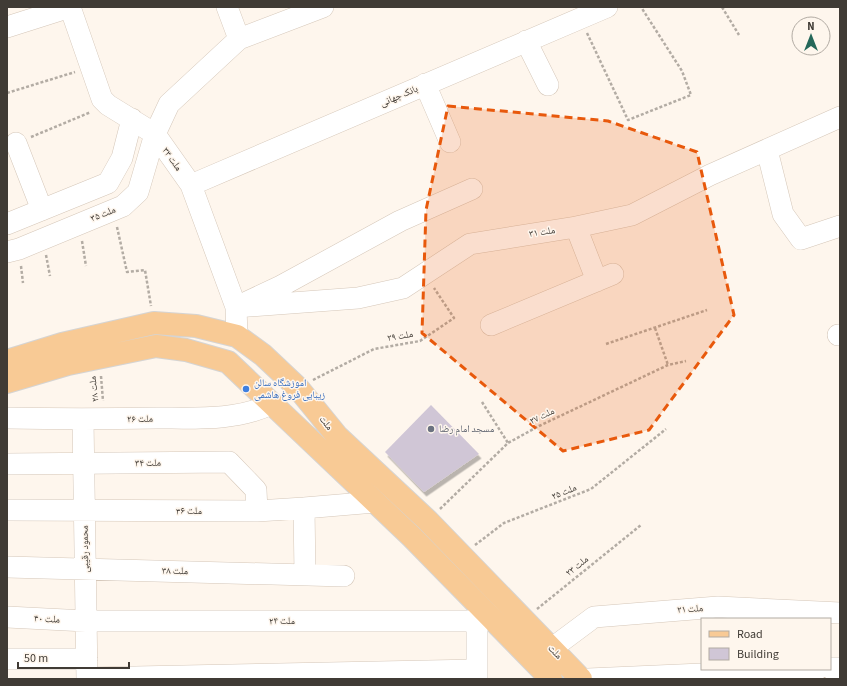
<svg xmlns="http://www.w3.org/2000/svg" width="847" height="686" font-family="'Source Sans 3','Noto Naskh Arabic',sans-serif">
  <defs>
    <filter id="shadow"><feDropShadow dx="2.5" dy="4.5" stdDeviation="0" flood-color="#0004"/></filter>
  </defs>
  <rect width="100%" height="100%" fill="#fef6ed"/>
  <path fill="#d0c6d6" filter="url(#shadow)" d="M431 405 479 454 424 492 385 452Z"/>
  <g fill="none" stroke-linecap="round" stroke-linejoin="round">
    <defs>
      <path id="minor" d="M70 7 102 99 108 105 155 134 191 185 236 307 237 336
        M7 27 70 7
        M239 39 323 7
        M526 41 548 85
        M425 84 450 142
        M16 143 42 210
        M767 150 783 214 801 239 840 226
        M191 185 607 7
        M7 224 108 183 122 158 132 119
        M576 227 597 281
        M7 252 19 249 123 206 138 192 155 134 169 104 239 39 227 7
        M247 302 281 286 400 221 472 189
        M236 307 358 298 403 288 470 244 576 227 632 215 710 175 840 117
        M491 325 613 274
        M838 335H840
        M7 418C57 419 107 419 157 418 195 418 237 421 271 404
        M83 420 87 679
        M7 464 229 462 256 490 257 511
        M304 508 375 502
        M7 510 257 511 304 508 305 574
        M7 567 344 576
        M7 617 86 621H477
        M551 649 594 617 718 607 840 613
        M7 659H87
        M830 668H840
        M87 678 477 670
        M477 679V621L488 614
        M588 679 818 669"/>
      <path id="major" d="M7 361 62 344 154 323 196 326 237 336 263 355 298 388 337 436 428 521 581 679
        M7 382 68 364 156 346 186 350 228 362 412 537 551 679"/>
    </defs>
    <use href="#minor" stroke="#d5c7b9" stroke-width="22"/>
    <use href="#major" stroke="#d5d4d3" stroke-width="24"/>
    <path stroke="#b3aca4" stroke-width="2.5" stroke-dasharray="3 2" stroke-linecap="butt" d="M722 7 739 35
      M587 33 628 120 691 95 682 71 641 7
      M7 93 75 72
      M31 137 91 112
      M117 227 127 272 145 270 151 306
      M82 241 86 266
      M46 255 50 276
      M21 266 23 283
      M655 328 668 365
      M606 344 707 310
      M101 376 103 401
      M313 380 374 349 420 341 454 318 434 288
      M482 402 508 443
      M440 509 508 443 539 426 668 365 686 361
      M475 545 504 523 591 489 666 429
      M537 609 641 525"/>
    <use href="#minor" stroke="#fff" stroke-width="21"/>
    <use href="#major" stroke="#f8ca95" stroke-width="22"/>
  </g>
  <path fill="#e8590c" fill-opacity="0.2" stroke="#e8590c" stroke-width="3" stroke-dasharray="8 5" stroke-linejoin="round" d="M448 106 608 121 697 152 734 315 649 430 563 451 422 333 426 210Z"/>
  <circle fill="#3f7fe0" stroke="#fef6ed" stroke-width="1.5" cx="246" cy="389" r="4"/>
  <circle fill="#6b7280" stroke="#fef6ed" stroke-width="1.5" cx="431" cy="429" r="4"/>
  <g text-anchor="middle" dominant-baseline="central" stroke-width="3" stroke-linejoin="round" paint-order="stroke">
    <g font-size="10" fill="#403b35" stroke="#fef6ed">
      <text transform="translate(399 96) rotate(-23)">بانک جهانی</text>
      <text transform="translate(172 159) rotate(54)">ملت ۳۳</text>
      <text transform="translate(103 214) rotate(-22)">ملت ۳۵</text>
      <text transform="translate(542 232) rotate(-9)">ملت ۳۱</text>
      <text transform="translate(400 336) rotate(-10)">ملت ۲۹</text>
      <text transform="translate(94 389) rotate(-97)">ملت ۲۸</text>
      <text transform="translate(542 416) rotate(-26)">ملت ۲۷</text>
      <text transform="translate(140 419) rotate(-1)">ملت ۲۶</text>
      <text transform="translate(326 423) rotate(51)">ملت</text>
      <text transform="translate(148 463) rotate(-1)">ملت ۳۴</text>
      <text transform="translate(564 492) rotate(-23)">ملت ۲۵</text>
      <text x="189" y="511">ملت ۳۶</text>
      <text transform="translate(85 549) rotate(-91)">محمود رقیبی</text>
      <text transform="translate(577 566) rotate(-39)">ملت ۲۳</text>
      <text transform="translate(175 571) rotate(1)">ملت ۳۸</text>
      <text transform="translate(690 609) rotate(-4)">ملت ۲۱</text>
      <text transform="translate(47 619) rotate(3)">ملت ۴۰</text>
      <text x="282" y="621">ملت ۲۴</text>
      <text transform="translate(555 652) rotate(46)">ملت</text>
    </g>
    <g font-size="10" fill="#366cbe" stroke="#fef6ed" text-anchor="start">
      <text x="254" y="383">اموزشگاه سالن<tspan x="254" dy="12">زیبایی فروغ هاشمی</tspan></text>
    </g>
    <g font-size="10" fill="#5b616d" stroke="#fef6ed" text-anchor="start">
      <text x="439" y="429">مسجد امام رضا</text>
    </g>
  </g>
  <rect width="847" height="686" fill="none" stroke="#403b35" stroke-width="16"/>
  <rect x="701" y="618" width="130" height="52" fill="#fef6ed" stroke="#b2aba3"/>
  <rect x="709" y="631" width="20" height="6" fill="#f8ca95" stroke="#b2aba3"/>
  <text x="737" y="638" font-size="12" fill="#403b35">Road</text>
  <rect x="709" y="648" width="20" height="12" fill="#d0c6d6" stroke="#b2aba3"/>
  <text x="737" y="658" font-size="12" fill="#403b35">Building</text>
  <g transform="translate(811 36)"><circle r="19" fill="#fef6ed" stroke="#b2aba3"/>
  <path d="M0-3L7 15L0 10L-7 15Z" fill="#25685a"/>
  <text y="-6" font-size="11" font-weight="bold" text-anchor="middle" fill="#403b35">N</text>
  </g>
  <path d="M18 662v6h111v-6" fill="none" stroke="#403b35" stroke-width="2"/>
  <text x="24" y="662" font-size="12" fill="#403b35" stroke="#fef6ed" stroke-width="3" paint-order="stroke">50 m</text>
</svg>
